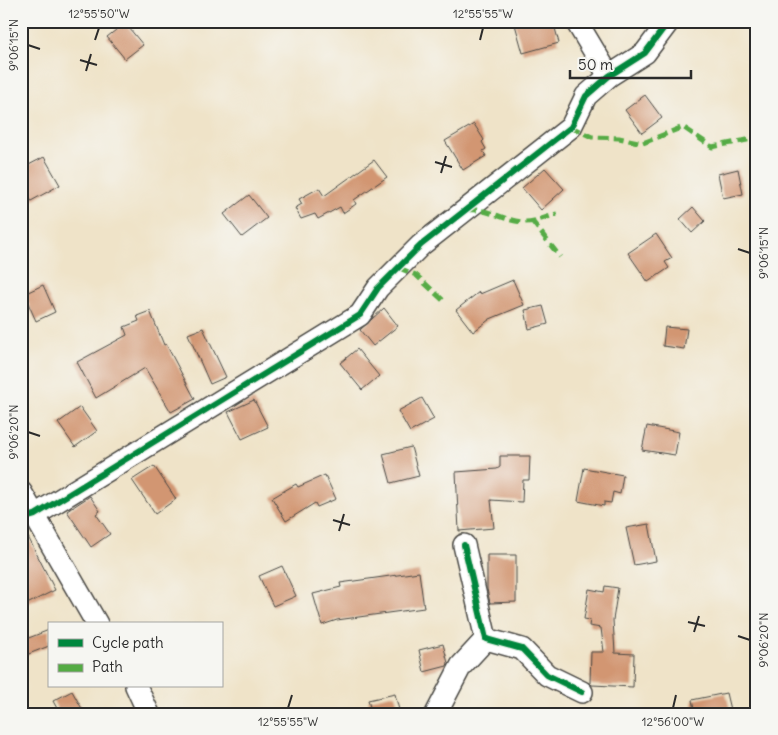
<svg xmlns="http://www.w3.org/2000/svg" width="778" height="735" font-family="Delius,sans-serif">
  <rect width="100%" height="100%" fill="#f6f6f2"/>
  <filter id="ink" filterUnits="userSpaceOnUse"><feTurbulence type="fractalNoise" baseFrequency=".02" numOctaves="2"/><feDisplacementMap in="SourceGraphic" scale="10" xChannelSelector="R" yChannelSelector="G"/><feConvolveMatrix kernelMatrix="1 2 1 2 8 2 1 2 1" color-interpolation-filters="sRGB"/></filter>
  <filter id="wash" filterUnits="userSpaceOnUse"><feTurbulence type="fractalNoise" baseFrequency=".0096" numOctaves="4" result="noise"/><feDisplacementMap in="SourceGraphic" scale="20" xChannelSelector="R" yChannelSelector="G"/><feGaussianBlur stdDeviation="1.12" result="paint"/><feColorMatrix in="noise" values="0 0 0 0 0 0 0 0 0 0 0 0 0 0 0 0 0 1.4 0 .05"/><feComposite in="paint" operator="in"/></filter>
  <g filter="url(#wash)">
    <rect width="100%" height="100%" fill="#efe3c8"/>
    <g id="blocks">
      <path fill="#d29672" d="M514 21H553L559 43 523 53Z
        M125 23 143 45 125 59 107 37Z
        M645 95 662 118 642 133 625 110Z
        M474 124 484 140 482 142 486 149 483 151 486 156 463 170 445 141Z
        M44 157 60 185 31 201 21 183V169Z
        M374 160 387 177 354 200 356 204 343 213 340 207 318 219 315 214 301 219 295 208 302 204 299 199 319 188 324 196Z
        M545 168 564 189 541 210 522 188Z
        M738 169 743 194 723 198 718 174Z
        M249 195 267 218 242 237 224 214Z
        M693 207 705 221 692 233 680 219Z
        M656 234 672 258 665 262 669 268 648 282 628 253Z
        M513 280 524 305 490 319 473 332 456 310 479 292 480 294Z
        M43 285 55 312 36 321 24 294Z
        M543 306 548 324 529 329 525 310Z
        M384 308 398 326 373 346 360 330Z
        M150 311 164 345 166 344 195 399 171 412 145 368 96 398 77 362 127 335 124 327 139 321 137 316Z
        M665 327 687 329 684 349 663 346Z
        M203 328 226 377 210 384 188 334Z
        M357 349 379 376 362 390 340 363Z
        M422 398 434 419 410 432 398 411Z
        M254 400 268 427 242 439 228 412Z
        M80 407 97 431 75 447 58 423Z
        M647 426 679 432 675 455 642 450Z
        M411 447 419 476 391 483 383 454Z
        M500 456H530L529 480H523L522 502 491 500 494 528 459 531 456 472 497 469 500 467Z
        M154 466 176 499 155 514 132 480Z
        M584 468 623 475 620 494 613 492 611 503 604 502V506L578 501Z
        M325 475 336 499 317 507 315 503 286 521 272 498 296 484 298 487Z
        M90 496 100 511 96 514 110 534 91 547 67 511Z
        M649 524 656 561 634 565 626 528Z
        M21 531H25L55 590 21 607Z
        M487 555H516V602L490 603 487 589Z
        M282 566 296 596 273 606 259 576Z
        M419 572 424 608 337 620 322 625 313 594 341 587 340 583Z
        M605 586 618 588 613 620 615 653 634 654 633 687 592 685 590 683 591 652H604L601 628 589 626 590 620 584 619 589 589 604 592Z
        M49 630V646L21 657V641Z
        M443 644 448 663 447 666 424 672 419 650Z
        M72 691 85 714H60L53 701Z
        M726 693 731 714H695L692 700Z
        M395 694 400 714H372L368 700Z"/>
    </g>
  </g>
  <g filter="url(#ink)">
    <use href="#blocks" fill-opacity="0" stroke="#484743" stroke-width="1"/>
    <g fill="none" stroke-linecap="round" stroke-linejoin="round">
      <defs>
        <path id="minor" d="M576 21 609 76
          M21 492 97 624
          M21 519 35 515 360 315 378 288 421 245 571 127 586 96 609 76 645 53 669 21
          M464 545 486 639 522 649 547 675 582 692
          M136 686 149 714
          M436 714 461 666 486 639"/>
      </defs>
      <use href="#minor" stroke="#484743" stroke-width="24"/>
      <use href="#minor" stroke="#fff" stroke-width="21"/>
      <path stroke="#54ab44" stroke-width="5" stroke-dasharray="10 5" stroke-linecap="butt" d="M571 127 592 137 619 138 643 143 683 127 712 147 757 138
        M467 210C488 208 502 220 522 222 534 223 546 217 557 214
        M532 221 560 257
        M399 268 416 275 446 303"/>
      <defs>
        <path id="cycleway" d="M21 519 35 515 360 315 378 288 421 245 571 127 586 96 609 76 645 53 669 21
          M464 545 486 639 522 649 547 675 582 692"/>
      </defs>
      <use href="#cycleway" stroke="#f6f6f2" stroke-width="9"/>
      <use href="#cycleway" stroke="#00873e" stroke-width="6"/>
    </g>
  </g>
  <path fill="none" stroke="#2b2b2b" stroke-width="2" d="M95 40 99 28M480 40 483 28M28 45 40 49M80 60 97 65M86 71 91 54M435 162 452 167M441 173 446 156M738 249 750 253M28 432 40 436M333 520 350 525M339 531 344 514M688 622 705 626M694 632 699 616M738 636 750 640M288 708 292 695M673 708 676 695"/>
  <rect width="778" height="735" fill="none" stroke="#f6f6f2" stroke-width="55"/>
  <rect x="48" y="622" width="175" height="65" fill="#f6f6f2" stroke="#a5a5a2"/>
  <rect x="58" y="639" width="25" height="8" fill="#00873e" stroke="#a5a5a2"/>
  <text x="92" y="648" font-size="15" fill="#2b2b2b">Cycle path</text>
  <rect x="58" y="664" width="25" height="8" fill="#54ab44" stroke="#a5a5a2"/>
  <text x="92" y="672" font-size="15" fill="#2b2b2b">Path</text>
  <path d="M570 70v8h121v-8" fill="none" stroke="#2b2b2b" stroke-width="2.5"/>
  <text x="578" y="70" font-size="15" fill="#2b2b2b" stroke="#f6f6f2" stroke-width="4" paint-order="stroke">50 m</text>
  <rect x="28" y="28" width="722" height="680" fill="none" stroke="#2b2b2b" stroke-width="2"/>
  <g font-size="12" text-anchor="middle" fill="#2b2b2b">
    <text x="99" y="18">12°55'50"W</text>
    <text x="483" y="18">12°55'55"W</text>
    <text transform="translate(14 45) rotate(-90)" y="4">9°06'15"N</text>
    <text transform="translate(764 253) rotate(-90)" y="4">9°06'15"N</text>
    <text transform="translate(14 432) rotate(-90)" y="4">9°06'20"N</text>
    <text transform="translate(764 640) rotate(-90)" y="4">9°06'20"N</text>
    <text x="288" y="726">12°55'55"W</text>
    <text x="673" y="726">12°56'00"W</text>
  </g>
</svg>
